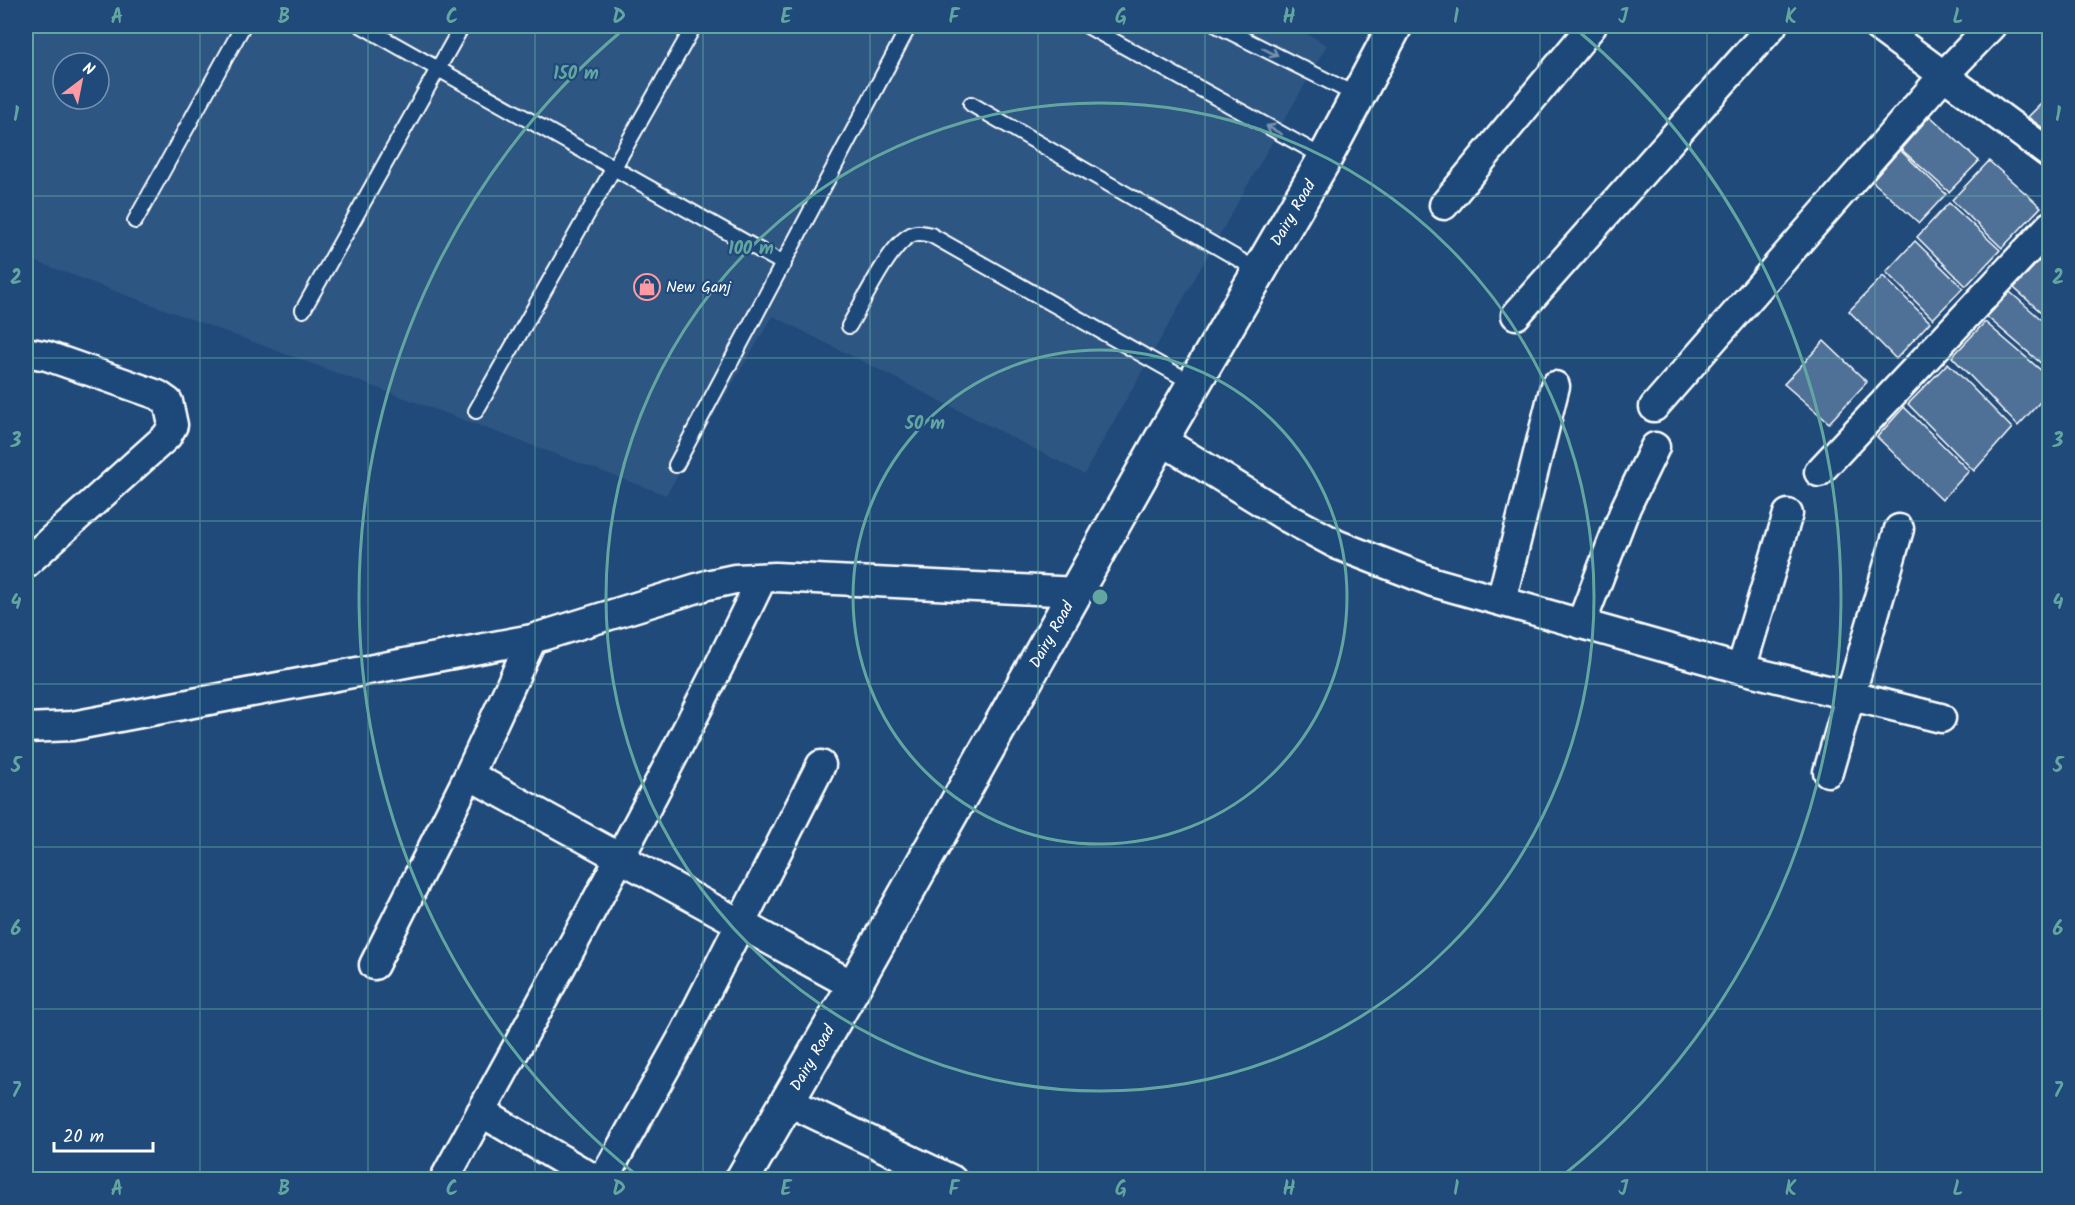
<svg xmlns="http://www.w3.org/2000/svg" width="2075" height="1205" font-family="Kalam,sans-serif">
  <rect width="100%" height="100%" fill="#1f4a7a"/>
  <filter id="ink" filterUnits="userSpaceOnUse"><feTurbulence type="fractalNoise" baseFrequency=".0167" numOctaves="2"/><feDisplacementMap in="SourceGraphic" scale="12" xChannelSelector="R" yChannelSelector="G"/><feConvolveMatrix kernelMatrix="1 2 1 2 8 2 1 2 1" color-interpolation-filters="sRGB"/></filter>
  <g filter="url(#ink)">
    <path fill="#2e5683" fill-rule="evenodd" d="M26 26H1293L1327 45 1084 474 773 316 666 495 26 258ZM63 63H99V99H63Z"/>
    <path fill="#507197" stroke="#fff" stroke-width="1.5" d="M2050 95V133L2028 117Z
      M1930 116 1979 161 1949 192 1901 149Z
      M1900 150 1946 194 1919 223 1872 181Z
      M1989 161 2041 207 2002 248 1952 200Z
      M1949 203 2000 250 1966 286 1917 237Z
      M1915 241 1963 288 1933 319 1886 272Z
      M2050 249V320L2014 288Z
      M1883 276 1930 322 1896 359 1849 311Z
      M2010 292 2050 327V371L1987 317Z
      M1985 322 2050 378V391L2018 426 1952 357Z
      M1824 341 1867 382 1829 423 1784 384Z
      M1948 363 2012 428 1974 471 1908 404Z
      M1904 407 1969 471 1942 500 1877 437Z"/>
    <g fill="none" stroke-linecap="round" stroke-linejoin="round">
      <defs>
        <path id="service" d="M362 26 784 264
          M1087 26 1325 158
          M1218 26 1356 95
          M971 104 1259 271
          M135 221 243 26
          M303 310 462 26
          M849 326C862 304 889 247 909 236 916 231 924 233 931 235L1194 384
          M476 411 694 26
          M676 465 909 26"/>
        <path id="minor" d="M1877 26 2050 154
          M1444 205 1592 26
          M1516 315 1772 26
          M26 352 47 356 158 395 168 402 173 425 167 436 26 563
          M1654 407 1944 75 1991 26
          M1161 440 1288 518 1338 545 1433 582 1741 669 1941 718
          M1819 472 2050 226
          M1501 601 1555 386
          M1581 624 1626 507 1655 447
          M1741 669 1788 514
          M26 728 72 726 532 639 707 585 735 579 775 577 1077 592
          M1828 772 1899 529
          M469 775 854 986
          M374 965 469 775 532 639
          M787 1101 952 1180
          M481 1112 596 1180
          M444 1180C553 981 664 783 762 578
          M603 1180 685 1033 821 765"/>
        <g id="tertiary">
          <path id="s1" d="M742 1180 854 986 1161 440 1325 158 1395 26"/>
        </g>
      </defs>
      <use href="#service" stroke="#fff" stroke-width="18"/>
      <use href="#minor" stroke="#fff" stroke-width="33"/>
      <use href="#tertiary" stroke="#fff" stroke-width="38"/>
      <use href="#service" stroke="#1f4a7a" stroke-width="14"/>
      <use href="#minor" stroke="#1f4a7a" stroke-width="28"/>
      <use href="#tertiary" stroke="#1f4a7a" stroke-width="33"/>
    </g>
    <defs><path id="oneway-shaft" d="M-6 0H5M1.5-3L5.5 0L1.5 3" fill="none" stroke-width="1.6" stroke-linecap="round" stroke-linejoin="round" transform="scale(1.5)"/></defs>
    <g stroke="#7992af">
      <use href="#oneway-shaft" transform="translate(1270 52) rotate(27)"/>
      <use href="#oneway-shaft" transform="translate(1274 130) rotate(-151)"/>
    </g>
  </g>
  <path fill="none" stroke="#63a6a1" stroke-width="1.5" stroke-opacity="0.55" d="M200 26V1180M368 26V1180M535 26V1180M703 26V1180M870 26V1180M1038 26V1180M1205 26V1180M1372 26V1180M1540 26V1180M1707 26V1180M1875 26V1180M26 196H2050M26 358H2050M26 521H2050M26 684H2050M26 847H2050M26 1009H2050"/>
  <g fill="none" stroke="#63a6a1" stroke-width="3">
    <circle cx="1100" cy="597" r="247"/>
    <circle cx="1100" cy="597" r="494"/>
    <path d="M639 1177A741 741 0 0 1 624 29M1576 29A741 741 0 0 1 1561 1177"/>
  </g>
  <defs>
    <symbol id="shop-ring" viewBox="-11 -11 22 22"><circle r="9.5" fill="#1f4a7a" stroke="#ff9aa2" stroke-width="1.5"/><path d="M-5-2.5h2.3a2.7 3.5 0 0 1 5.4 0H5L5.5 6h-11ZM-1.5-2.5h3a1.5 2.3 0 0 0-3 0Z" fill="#ff9aa2"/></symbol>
  </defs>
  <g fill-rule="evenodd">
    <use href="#shop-ring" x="632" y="272" width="30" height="30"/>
  </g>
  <g text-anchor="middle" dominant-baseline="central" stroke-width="4.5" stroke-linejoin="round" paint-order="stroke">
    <g font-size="16" fill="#fff" stroke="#1f4a7a">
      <text stroke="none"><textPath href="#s1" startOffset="1113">Dairy Road</textPath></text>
      <text stroke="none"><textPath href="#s1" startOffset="627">Dairy Road</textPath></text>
      <text stroke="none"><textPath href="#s1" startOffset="141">Dairy Road</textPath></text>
    </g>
    <g font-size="16" fill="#fff" stroke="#1f4a7a" text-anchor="start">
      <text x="666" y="287">New Ganj</text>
    </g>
  </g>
  <circle cx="1100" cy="597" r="9" fill="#63a6a1" stroke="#1f4a7a" stroke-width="3"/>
  <g font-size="18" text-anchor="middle" font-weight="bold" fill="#63a6a1" stroke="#1f4a7a" stroke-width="4.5" stroke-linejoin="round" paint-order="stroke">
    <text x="576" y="79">150 m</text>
    <text x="751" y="254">100 m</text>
    <text x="925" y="429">50 m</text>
  </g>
  <rect width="2075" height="1205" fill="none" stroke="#1f4a7a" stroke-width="66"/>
  <g transform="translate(81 81) rotate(32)"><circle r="28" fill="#1f4a7a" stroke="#7992af" stroke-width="1.5"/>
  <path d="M0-4.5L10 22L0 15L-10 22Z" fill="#ff9aa2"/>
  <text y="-9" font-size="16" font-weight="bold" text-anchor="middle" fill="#ffffff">N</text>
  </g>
  <path d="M54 1142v9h99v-9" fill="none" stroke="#ffffff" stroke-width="3"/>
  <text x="63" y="1142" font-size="18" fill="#ffffff" stroke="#1f4a7a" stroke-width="4.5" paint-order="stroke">20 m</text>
  <rect x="33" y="33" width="2009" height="1139" fill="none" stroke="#63a6a1" stroke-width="2"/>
  <g font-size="20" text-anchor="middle" font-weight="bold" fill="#63a6a1">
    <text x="117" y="23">A</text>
    <text x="284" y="23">B</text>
    <text x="452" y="23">C</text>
    <text x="619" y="23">D</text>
    <text x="786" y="23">E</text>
    <text x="954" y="23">F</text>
    <text x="1121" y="23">G</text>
    <text x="1289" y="23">H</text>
    <text x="1456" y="23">I</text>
    <text x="1623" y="23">J</text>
    <text x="1791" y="23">K</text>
    <text x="1958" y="23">L</text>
    <text x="16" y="121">1</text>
    <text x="2058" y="121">1</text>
    <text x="16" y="284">2</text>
    <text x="2058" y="284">2</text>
    <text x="16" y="447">3</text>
    <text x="2058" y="447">3</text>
    <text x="16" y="609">4</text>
    <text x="2058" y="609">4</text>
    <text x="16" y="772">5</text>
    <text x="2058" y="772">5</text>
    <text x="16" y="935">6</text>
    <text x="2058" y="935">6</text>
    <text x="16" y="1097">7</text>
    <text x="2058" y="1097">7</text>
    <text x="117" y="1195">A</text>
    <text x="284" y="1195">B</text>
    <text x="452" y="1195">C</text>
    <text x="619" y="1195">D</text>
    <text x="786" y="1195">E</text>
    <text x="954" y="1195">F</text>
    <text x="1121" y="1195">G</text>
    <text x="1289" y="1195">H</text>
    <text x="1456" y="1195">I</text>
    <text x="1623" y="1195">J</text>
    <text x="1791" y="1195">K</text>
    <text x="1958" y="1195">L</text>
  </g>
</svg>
